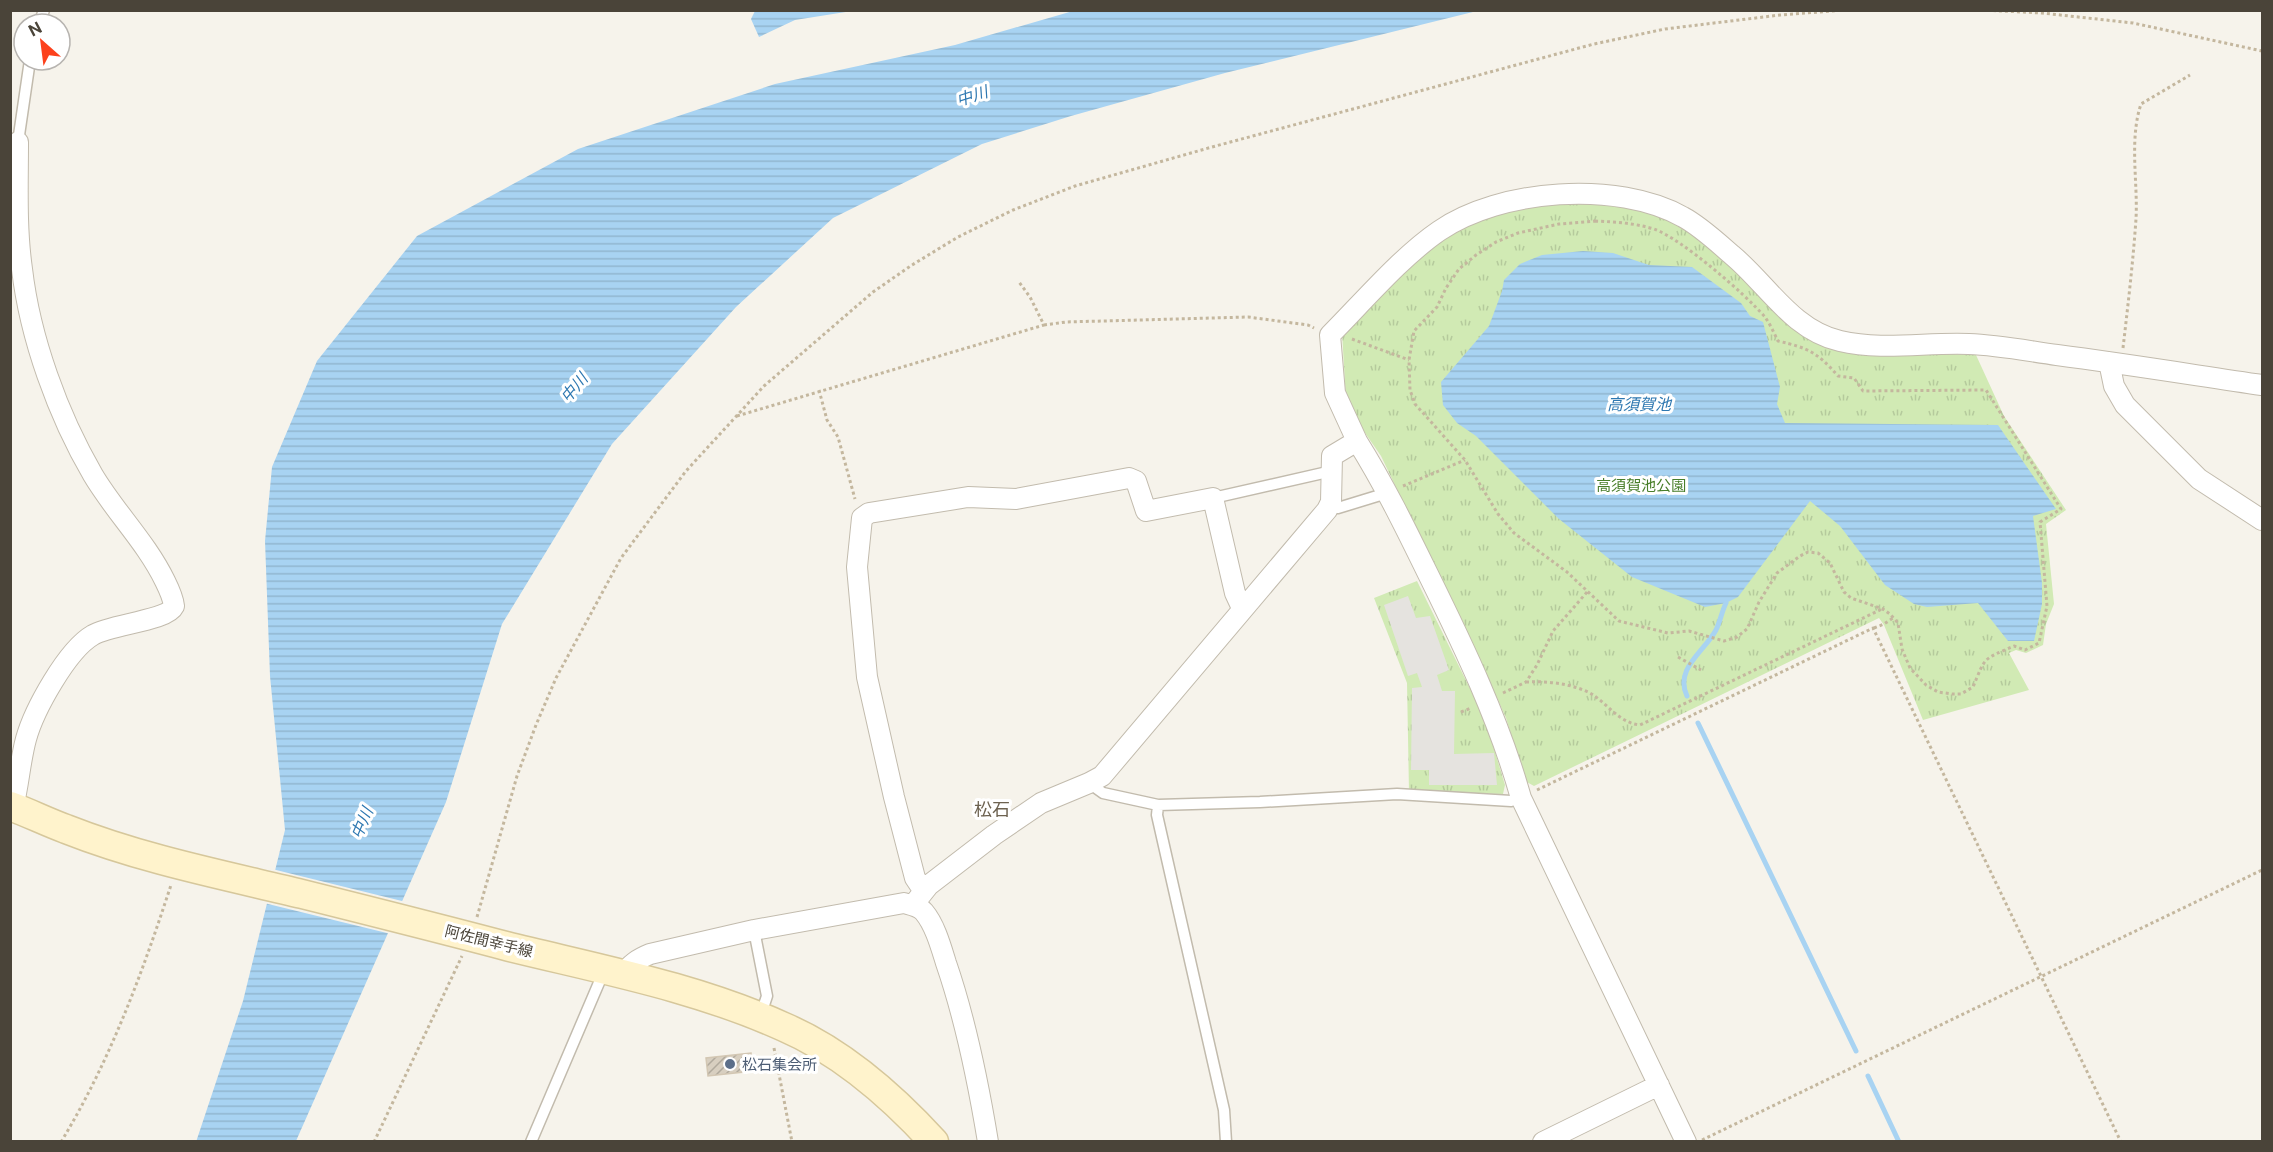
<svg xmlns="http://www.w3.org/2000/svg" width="2273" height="1152" font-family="'Public Sans','Noto Sans JP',sans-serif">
  <defs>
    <pattern id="park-tufts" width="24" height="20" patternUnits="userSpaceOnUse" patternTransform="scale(1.5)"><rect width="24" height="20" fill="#d1eab4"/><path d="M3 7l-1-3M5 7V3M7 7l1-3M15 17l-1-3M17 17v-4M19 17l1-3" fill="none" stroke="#b5ca9c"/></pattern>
    <pattern id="water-rules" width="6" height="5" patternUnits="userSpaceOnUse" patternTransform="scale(1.5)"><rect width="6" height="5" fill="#a8d3f2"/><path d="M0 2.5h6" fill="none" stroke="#92b6d0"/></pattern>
    <pattern id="building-hatch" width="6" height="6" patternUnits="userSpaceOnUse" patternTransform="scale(1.5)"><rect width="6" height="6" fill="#d8cfc0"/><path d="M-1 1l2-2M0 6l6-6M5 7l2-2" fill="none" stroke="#b1aa9d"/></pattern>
  </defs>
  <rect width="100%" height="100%" fill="#f6f3eb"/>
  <path fill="url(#park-tufts)" d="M1550 200 1629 204 1677 222 1843 349 1976 355 2004 416 2066 510 2046 524 2054 604 2046 624 2043 645 2026 653 2016 650 2009 653 2029 690 1923 720 1884 625 1879 618 1534 786 1525 781 1506 718 1498 700 1381 456 1363 430 1346 400 1342 332 1438 239 1496 212Z
    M1417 581 1485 719 1505 785 1503 794 1409 792 1407 683 1374 598Z"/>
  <path fill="#e5e3df" d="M1408 596 1416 618 1430 616 1449 670 1437 675 1442 691H1455L1454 754 1494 753 1497 785H1429V770H1411L1412 688 1422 687 1417 673 1408 676 1384 605Z"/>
  <path fill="url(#water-rules)" d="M755 11V10L852 11 795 20 759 37 751 19Z
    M1073 11H1477L1225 73 1071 116 982 144 833 218 736 307 612 444 502 624 446 802 296 1141 196 1142 243 1001 285 830 270 676 265 541 272 467 317 361 417 236 578 149 775 84 955 45Z
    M1583 251 1613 253 1649 265 1692 267 1741 303 1750 316 1763 322 1780 387 1777 404 1785 423 1998 425 2056 509 2033 516 2042 583V604L2034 641H2008L1978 603 1927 607 1914 604 1885 585 1840 526 1810 501 1738 597 1726 603 1705 607 1632 577 1559 519 1476 436 1457 423 1443 405 1441 382 1489 326 1502 291 1504 280 1520 264 1542 255Z"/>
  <path fill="#f6f3eb" d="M272 869 406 902 391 934 264 903Z"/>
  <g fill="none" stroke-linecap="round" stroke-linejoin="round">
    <path stroke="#a8d3f2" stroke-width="5" d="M1687 696C1674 669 1704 652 1716 630 1720 622 1722 611 1726 603
      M1698 723 1856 1051
      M1868 1076 1899 1142"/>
  </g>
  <path fill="url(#building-hatch)" stroke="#d3c7b3" stroke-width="1.5" d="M751 1053 753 1071 708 1076 706 1058Z"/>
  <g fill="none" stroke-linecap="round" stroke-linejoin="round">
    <defs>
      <path id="lane" d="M39 24 44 10
        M14 142H18L30 60
        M1213 498 1332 471
        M1329 505 1338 508 1387 493
        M1089 783 1103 793 1158 805 1260 802 1397 794 1511 801 1521 798
        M1158 805 1157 815 1224 1110 1226 1142
        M754 930 767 996 760 1017
        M531 1142 604 971"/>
      <path id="street" d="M2109 362 2114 386 2125 405 2199 479 2262 520
        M1357 441C1384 484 1406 529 1428 574 1464 647 1499 720 1521 798L1686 1142
        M13 807C19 784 20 761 26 739 34 710 67 650 93 635 111 624 167 621 174 606 173 597 169 589 165 581 146 542 115 512 93 475 58 415 30 338 22 269 16 227 18 184 18 142
        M923 890 915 878 894 797 867 677 857 567 862 518 869 513 968 497 1016 499 1129 478 1136 481 1146 511 1213 498 1235 593 1242 608
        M913 905 929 885 994 835 1041 803 1089 783 1102 776 1327 510 1331 502 1332 456 1357 441 1335 393 1330 335C1362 303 1401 257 1439 231 1500 189 1617 180 1683 217 1700 226 1717 242 1732 255 1767 284 1792 330 1840 341 1882 351 1927 342 1969 344 1998 345 2028 351 2057 355 2126 364 2194 375 2262 385
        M623 975C630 964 638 959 650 954L754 930 904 903C911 905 919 906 924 912 935 925 941 947 946 963 966 1021 978 1081 988 1142
        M1543 1142 1659 1085"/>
      <path id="secondary" d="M10 806C29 813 47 822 66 829 142 859 223 875 302 894 370 911 438 928 506 946 599 969 696 987 784 1027 842 1052 892 1096 934 1142"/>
    </defs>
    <use href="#lane" stroke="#c2bbad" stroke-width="13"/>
    <use href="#street" stroke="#c2bbad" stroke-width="22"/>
    <use href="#secondary" stroke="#d6c79b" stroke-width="31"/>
    <path stroke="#c4b79e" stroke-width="3" stroke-dasharray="3 3" stroke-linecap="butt" d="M1981 10 2042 13 2133 23 2262 51
      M1595 221C1616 222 1634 223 1654 229 1682 239 1745 294 1765 317 1770 324 1774 333 1778 341 1808 348 1817 352 1838 376L1854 378 1863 391 1986 390 2061 509 2040 522 2047 606 2039 643 2025 650 2014 646C1982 660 1986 656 1973 687L1961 694H1952L1938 692 1926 685 1910 668 1902 649 1898 623 1890 614 1883 609 1851 598 1844 592 1830 563 1818 553 1808 552 1800 556 1777 573 1759 602 1747 629 1737 637 1724 641 1689 631 1668 633 1619 621 1567 572 1514 533 1498 514 1465 460 1415 404 1410 390 1409 360 1414 331 1437 307 1446 288 1459 269 1476 255 1496 242 1518 233 1559 224Z
      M1044 325 1066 322 1248 317 1308 325 1314 328
      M1352 339 1409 360
      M2123 348C2128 305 2133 262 2136 219 2138 182 2129 140 2141 104L2190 75
      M819 390 827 420 838 437 855 499
      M737 416 1044 325 1030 297 1019 282
      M1403 486 1465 460
      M1874 628 1884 624 1893 618
      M1678 657 1701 670
      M1526 682C1547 681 1568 683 1588 692 1606 701 1618 723 1640 725L1882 609
      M1503 693 1526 682 1537 665 1553 631 1588 591
      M1461 712 1471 708
      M1537 790 1873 628 2121 1142
      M477 917 517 776 536 725 556 678 621 558 686 471 764 386 873 292 912 265 958 237 1013 210 1075 186 1212 147 1594 44 1665 29 1780 15 1845 10
      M774 1048 792 1142
      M1702 1140 2262 870
      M61 1142C110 1061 142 974 171 885
      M374 1142 462 956"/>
    <use href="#lane" stroke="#fff" stroke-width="10"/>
    <use href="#street" stroke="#fff" stroke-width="20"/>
    <use href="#secondary" stroke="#fff3cc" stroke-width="28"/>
  </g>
  <circle fill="#5c6f8a" stroke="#fff" stroke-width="2" cx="730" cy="1064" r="6"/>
  <g text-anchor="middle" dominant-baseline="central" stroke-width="6" stroke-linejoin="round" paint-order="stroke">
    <g font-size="15" fill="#497e2a" stroke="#fff">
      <text x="1641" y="485">高須賀池公園</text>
    </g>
    <g font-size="15" fill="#4a4439" stroke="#fff">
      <text transform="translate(489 941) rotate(14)">阿佐間幸手線</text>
    </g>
    <g font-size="15" fill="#4e5e75" stroke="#fff" text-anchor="start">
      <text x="742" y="1064">松石集会所</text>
    </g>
    <g font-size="16" font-style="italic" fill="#2e78b1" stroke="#fff">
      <text transform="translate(972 96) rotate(-18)">中川</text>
      <text transform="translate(574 388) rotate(-50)">中川</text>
      <text x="1639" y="404">高須賀池</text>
      <text transform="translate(362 823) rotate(-67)">中川</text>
    </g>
    <g font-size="18" fill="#6d6250" stroke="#fff">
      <text x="992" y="809">松石</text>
    </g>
  </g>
  <rect width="2273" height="1152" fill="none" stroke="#4a4439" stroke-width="24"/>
  <g transform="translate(42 42) rotate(332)"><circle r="28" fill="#ffffff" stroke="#b7b4b0" stroke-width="1.5"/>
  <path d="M0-4.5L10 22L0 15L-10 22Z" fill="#fc411c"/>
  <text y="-9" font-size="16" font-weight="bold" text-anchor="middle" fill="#4a4439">N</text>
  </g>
</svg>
